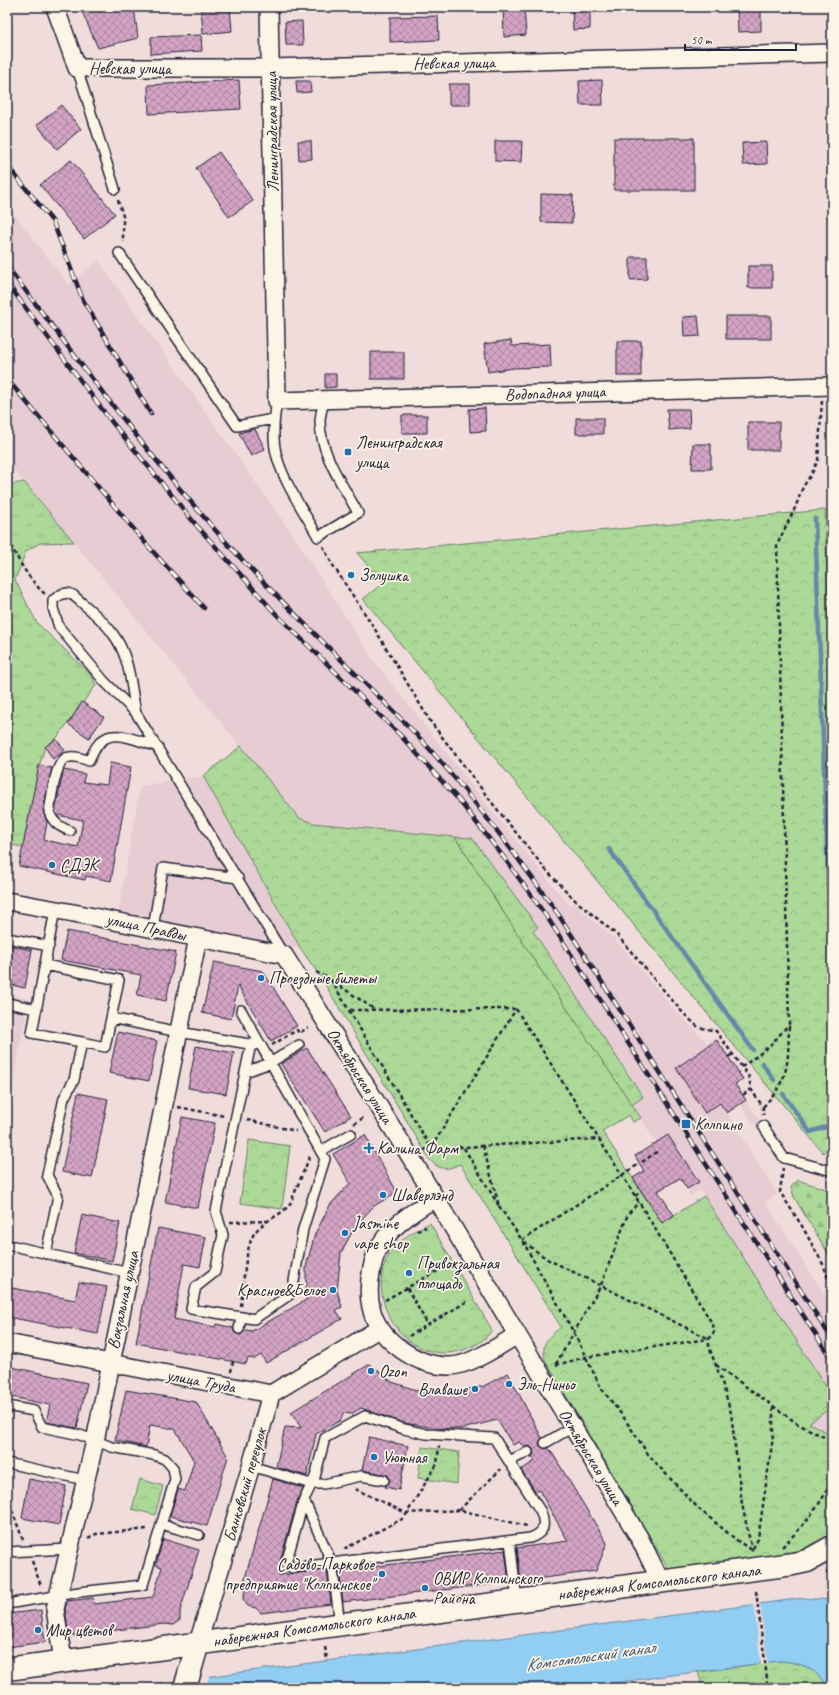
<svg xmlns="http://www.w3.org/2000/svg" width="839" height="1695" font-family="Caveat,sans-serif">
  <defs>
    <pattern id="grass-tufts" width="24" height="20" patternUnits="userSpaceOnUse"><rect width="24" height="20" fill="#acd998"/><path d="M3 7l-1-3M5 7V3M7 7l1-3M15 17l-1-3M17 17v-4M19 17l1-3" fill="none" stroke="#94ba84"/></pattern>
    <pattern id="forest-firs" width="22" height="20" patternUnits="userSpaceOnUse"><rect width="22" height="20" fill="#acd998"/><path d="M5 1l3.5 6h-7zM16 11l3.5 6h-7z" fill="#94ba84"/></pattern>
    <pattern id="park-crowns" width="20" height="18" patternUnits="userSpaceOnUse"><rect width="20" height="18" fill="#acd998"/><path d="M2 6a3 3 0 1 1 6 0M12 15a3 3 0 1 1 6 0" fill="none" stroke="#94ba84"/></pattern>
    <pattern id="building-cross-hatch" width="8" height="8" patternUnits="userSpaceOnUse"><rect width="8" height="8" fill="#d3a4c4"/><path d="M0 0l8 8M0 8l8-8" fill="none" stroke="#ab85a0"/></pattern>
  </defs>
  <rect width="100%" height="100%" fill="#f0dddb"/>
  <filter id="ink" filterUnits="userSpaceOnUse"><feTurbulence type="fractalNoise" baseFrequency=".025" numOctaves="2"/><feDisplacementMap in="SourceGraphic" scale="8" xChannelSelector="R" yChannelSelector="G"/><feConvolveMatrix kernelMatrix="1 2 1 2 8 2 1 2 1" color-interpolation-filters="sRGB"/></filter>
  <g filter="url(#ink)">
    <path fill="#e7ccd4" d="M7 205 69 285 98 260 293 535 375 662 489 807 569 905 573 903 614 938 676 1011 707 1043 715 1038 743 1079 735 1085 760 1121 754 1125 740 1104 727 1113 777 1194 765 1202 832 1306V1396L700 1190 691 1196 632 1105 643 1097 533 930 537 927 472 839 313 823 299 818 7 461Z
      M203 776 301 949 118 914 140 786Z
      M7 995 29 999 7 1115Z
      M832 1407V1435L808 1424Z"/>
    <path fill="url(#grass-tufts)" stroke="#677e6a" d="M24 482 74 542 40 543 26 551 15 580 37 623 91 675 96 685 56 739 45 747 40 763 23 847 7 844V485Z
      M455 837 472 838 538 927 533 931 643 1097 632 1105 540 969Z"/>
    <path fill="url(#forest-firs)" stroke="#677e6a" d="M798 1180 832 1191V1260L794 1197 791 1187Z"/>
    <path fill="url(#park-crowns)" stroke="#677e6a" d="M825 510 832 730V1144L823 1153 363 599 383 583 357 553Z
      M241 746 299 818 313 823 455 837 540 969 641 1118 633 1122 629 1115 602 1131 662 1223 704 1196 832 1396V1407L809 1423 832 1435V1533C823 1542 812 1547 800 1551L670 1571 545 1360C541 1341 548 1338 561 1327L460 1164C448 1170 440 1171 430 1160L323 981 301 949 203 776Z
      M249 1140 290 1146 282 1209 240 1203Z
      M430 1223 492 1330C485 1341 475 1346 463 1350 412 1367 368 1310 385 1263 392 1244 412 1231 430 1223Z
      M422 1447 459 1452 457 1484 418 1478Z
      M140 1479 163 1486 155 1515 132 1509Z
      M778 1661C801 1662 816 1668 828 1688H703L698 1672Z"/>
    <path fill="#92cdf2" stroke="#6589a9" d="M804 1598 832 1600V1688H828C816 1668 801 1662 778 1661L576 1688H121Z"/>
    <path fill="#f0dddb" d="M754 1602H760L768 1665H761Z
      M210 1674 206 1688H162L164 1680Z"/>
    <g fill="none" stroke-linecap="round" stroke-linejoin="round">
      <path stroke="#6589a9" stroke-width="4.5" d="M815 519 832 988
        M609 849 753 1050
        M762 1063 774 1080
        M783 1094 810 1132 832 1125"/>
    </g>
    <path fill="url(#building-cross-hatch)" stroke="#22223b" d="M80 7H134L138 38 98 48Z
      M201 7H230L232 31 203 34Z
      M503 7H524L526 35 504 37Z
      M572 7H590V29L573 30Z
      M737 7H761V31L738 32Z
      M438 16 439 40 390 42V17Z
      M302 21 303 45H286L285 22Z
      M201 35 202 51 151 54V37Z
      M239 80 241 109 149 114 148 85Z
      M602 80 603 105H580L579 81Z
      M296 81H310L311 92 297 93Z
      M449 84H470V105H449Z
      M61 105 81 129 57 149 37 125Z
      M614 138H694V190H614Z
      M298 141H311L312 159 299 160Z
      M495 141H522L521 162 495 161Z
      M766 142 767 164 743 165 742 143Z
      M219 152 253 201 229 217 196 168Z
      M71 160 115 214 84 239 40 185Z
      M541 194 573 195 572 223 541 222Z
      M630 257H647V279L630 280Z
      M748 266H772V288H748Z
      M698 316 700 336 684 337 683 317Z
      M726 316H771V339H726Z
      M511 340 512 346 550 344 551 367 514 368 488 372 484 344Z
      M617 341H641V376H617Z
      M371 352H404V379H371Z
      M325 374H336V387L325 388Z
      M485 408 486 431 470 432 469 409Z
      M667 409H689L690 428 669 430Z
      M402 415H427V433H402Z
      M576 418H603V434H576Z
      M748 422H779V450H748Z
      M255 429 265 449 251 456 239 433Z
      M693 444H711V469H692Z
      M82 702 104 717 89 738 68 724Z
      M56 739 65 750 53 759 45 747Z
      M110 763 131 767 111 881 86 876 85 880 19 866 39 765 52 768 43 811 47 822 44 840 78 847 83 820 57 815 55 811 63 773 64 770 85 774 83 782 107 785Z
      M67 931 176 952 166 1001 137 995 141 975 61 960Z
      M7 945 32 950 25 988 7 984Z
      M214 962 263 971 297 1026 271 1041 238 986 231 1019 202 1013Z
      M118 1032 157 1041 149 1081 109 1073Z
      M717 1040 743 1079 735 1084 746 1100 727 1113 720 1103 705 1113 676 1068Z
      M196 1046 234 1053 226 1094 188 1088Z
      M307 1048 351 1116 325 1132 281 1064Z
      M78 1093 108 1099 92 1178 62 1172Z
      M182 1117 215 1123 198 1208 165 1202Z
      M365 1135 397 1192 374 1206 355 1226 341 1253 337 1291 342 1307 336 1310 342 1319 266 1363 261 1355 254 1359 248 1358 246 1364 136 1343 158 1228 206 1237 200 1267 184 1264 174 1319 215 1327 216 1324 233 1328 235 1333 241 1335 245 1330 252 1331 306 1300V1267L315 1234 330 1205 350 1183 333 1154Z
      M668 1135 699 1182 687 1189 680 1178 658 1191 674 1215 662 1223 633 1178 644 1171 635 1156Z
      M82 1215 120 1223 112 1261 74 1253Z
      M79 1282 107 1287 98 1334 7 1317V1287L75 1300Z
      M370 1364 392 1382 419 1391 449 1393 484 1386 508 1373 542 1438 539 1443 540 1446 545 1449 548 1448 551 1451 607 1543 596 1571 521 1581 517 1548 568 1541 539 1490 536 1492 521 1470 535 1461 532 1457 534 1453 533 1449 529 1446 524 1447 519 1442 513 1445 497 1420 462 1429 436 1428 404 1423 361 1408 351 1414 343 1413 341 1420 316 1434 307 1476 276 1467 285 1427 301 1428 291 1412Z
      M7 1366 87 1383 77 1428 46 1422 50 1405 7 1396Z
      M126 1390 196 1402 228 1457 207 1526 170 1516 178 1489 185 1491 194 1461 175 1429 150 1425 146 1447 115 1440Z
      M369 1437 408 1446 399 1490 385 1487 390 1481 388 1475 362 1470Z
      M29 1479 66 1486 59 1525 22 1518Z
      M273 1479 303 1488 298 1498 280 1561 281 1566 278 1575 327 1570 331 1604 261 1613 256 1608 248 1606 243 1599 245 1591 243 1585Z
      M163 1539 199 1550 180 1611V1620L173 1625 164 1624 69 1636 65 1609 67 1601 93 1598 94 1604 153 1597 162 1567 156 1565Z
      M505 1550 509 1582 343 1602 339 1571Z
      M41 1610 45 1642 7 1647V1614Z"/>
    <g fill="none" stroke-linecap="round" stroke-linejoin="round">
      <defs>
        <path id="lane" d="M77 68 115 189
          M119 253 237 426 273 419
          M277 401C274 418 272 440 277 457 285 485 304 511 318 537L358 513C343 485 320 454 320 421 320 414 323 406 325 399
          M136 713C131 687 130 656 113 634 103 619 86 607 73 595L68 593 62 594 53 600V608L59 627 104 681 136 713 284 955
          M70 831C60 827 53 823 49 812 52 799 54 757 70 757 76 756 84 759 89 761 93 753 97 742 106 738 119 731 145 743 158 747
          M153 928 163 868 238 878
          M7 938 49 946
          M45 965 119 980 105 1047 82 1042
          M7 1003 37 1009
          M241 1010 325 1159 303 1229 292 1293 254 1319 191 1309 196 1287 215 1272 223 1235 216 1211 251 1044
          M111 1018 179 1032 255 1045
          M245 1072 270 1063 299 1045
          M763 1126 784 1158 832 1171
          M321 1151 351 1134
          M7 1246H14L129 1273
          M46 1254 58 1196 47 1175 64 1098 74 1080 82 1042 32 1033 55 910
          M239 1329 241 1317
          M7 1406 34 1411 42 1427 80 1435 112 1447 154 1455 165 1459 173 1468 175 1479 143 1585 79 1592 7 1604
          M365 1416 404 1429 426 1434 494 1438 541 1512C546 1526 544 1533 530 1538L292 1568 286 1563 304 1500 315 1477 325 1438Z
          M545 1443 573 1427
          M509 1461 528 1452
          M7 1463 85 1480
          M251 1466 311 1484H324L361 1476 384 1480
          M304 1500 332 1563 340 1624
          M161 1524 199 1535
          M510 1541 517 1600
          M7 1552 69 1549"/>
        <path id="street" d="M55 7 77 68H271L832 53
          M269 7 277 401 832 386
          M7 901 79 914 284 955 413 1161 640 1539 661 1582
          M435 1198C418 1209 398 1221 385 1238 378 1247 374 1257 372 1268 369 1281 368 1294 371 1307 377 1339 416 1366 448 1366 468 1367 499 1346 517 1335
          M7 1343 271 1394 380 1328
          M198 1643 251 1466 271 1394
          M63 1661 55 1609 95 1441 198 938"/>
        <path id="secondary" d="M7 1669 793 1564 807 1561 832 1547
          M185 1688 198 1643"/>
      </defs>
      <use href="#lane" stroke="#22223b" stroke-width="12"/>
      <use href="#street" stroke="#22223b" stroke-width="20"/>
      <use href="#secondary" stroke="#22223b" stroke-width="25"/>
      <path stroke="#22223b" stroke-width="2.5" stroke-dasharray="4 3" stroke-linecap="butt" d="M118 200 123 216V242
        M7 539C18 559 28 579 45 594
        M323 546 332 564 373 626 430 721 493 804 546 870 575 900 617 935 683 1013 698 1027 716 1031 749 1077 751 1089 763 1107V1115
        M316 972 331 980 374 1009
        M331 980 431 1148 516 1009
        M516 1009 639 1202 713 1325 714 1332 709 1339V1347L721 1379 731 1413 742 1504 752 1551
        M350 1010 516 1009
        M272 1045 297 1030 299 1033 308 1028
        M728 1057 733 1054
        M742 1067 770 1046 789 1024 777 545 795 508 803 487 812 473 818 460 822 401
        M743 1095 751 1089
        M178 1107 224 1116
        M763 1107C790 1078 788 1063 789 1025
        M247 1120 296 1131
        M354 1124 363 1118
        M464 1148 499 1206 483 1146
        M424 1150 431 1148 464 1147 599 1139
        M642 1162 658 1151
        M783 1168 780 1192 802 1226 824 1266 832 1291
        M635 1196 641 1192
        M499 1206 522 1240 574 1333 601 1388 622 1415 648 1454 664 1472 699 1509 739 1542 752 1550 758 1539 773 1437V1407
        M230 1222 267 1221
        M417 1231 426 1227
        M522 1240 639 1164
        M524 1242 547 1259 709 1339
        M407 1288 428 1325
        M385 1300 448 1265
        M241 1306C243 1289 245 1243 256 1231 266 1219 281 1216 290 1204L310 1156
        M409 1336 468 1301
        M556 1364 601 1285 628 1214 639 1202
        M556 1365 586 1357 708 1339
        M716 1365 798 1424 832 1441
        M231 1372 233 1361
        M355 1489 406 1513 459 1510 527 1526
        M7 1497 23 1540
        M459 1510 501 1469
        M88 1538 96 1534 148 1529
        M782 1547C805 1524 817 1510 832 1481
        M344 1549 404 1518 437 1464 439 1446
        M32 1561 41 1586
        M826 1572 832 1570
        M756 1591 767 1678V1684L764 1688
        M325 1647 327 1660"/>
      <use href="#lane" stroke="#fcf5e5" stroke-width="9"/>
      <use href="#street" stroke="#fcf5e5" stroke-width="17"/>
      <use href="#secondary" stroke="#fcf5e5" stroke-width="22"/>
      <defs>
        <path id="rail" d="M7 165 53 222 83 300 151 414
          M7 266C80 363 152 461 234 551 291 613 353 670 412 730 466 787 513 850 558 914L832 1339
          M7 283 111 421 197 526 277 615 400 735 458 799 505 859 549 920 832 1360
          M7 379 148 546 204 608"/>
      </defs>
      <use href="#rail" stroke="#22223b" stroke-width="4.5"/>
      <use href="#rail" stroke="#fcf5e5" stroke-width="3" stroke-dasharray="9" stroke-linecap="butt"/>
    </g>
  </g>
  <g fill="#1f6fb2" stroke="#fcf5e5" stroke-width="1.5">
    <rect x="344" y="448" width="8" height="8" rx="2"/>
    <circle cx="351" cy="575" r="4"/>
    <circle cx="52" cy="865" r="4"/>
    <circle cx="261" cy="978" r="4"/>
    <rect x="681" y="1119" width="10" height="10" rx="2"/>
    <path d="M367 1142h4v4h4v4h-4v4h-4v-4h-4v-4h4z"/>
    <circle cx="383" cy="1195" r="4"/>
    <circle cx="345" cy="1233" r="4"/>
    <circle cx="409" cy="1273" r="4"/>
    <circle cx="333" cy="1290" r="4"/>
    <circle cx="371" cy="1371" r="4"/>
    <circle cx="509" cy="1384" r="4"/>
    <circle cx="475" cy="1389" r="4"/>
    <circle cx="374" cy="1457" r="4"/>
    <circle cx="382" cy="1574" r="4"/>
    <circle cx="425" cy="1588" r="4"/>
    <circle cx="38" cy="1630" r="4"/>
  </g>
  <g text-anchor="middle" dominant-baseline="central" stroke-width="3.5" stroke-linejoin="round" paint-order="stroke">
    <g font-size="17" fill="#22223b" stroke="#fcf5e5">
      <text transform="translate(454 63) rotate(-1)">Невская улица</text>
      <text x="130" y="68">Невская улица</text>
      <text transform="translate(272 132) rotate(-91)">Ленинградская улица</text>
      <text transform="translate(555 393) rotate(-2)">Водопадная улица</text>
      <text transform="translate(146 927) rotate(12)">улица Правды</text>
      <text transform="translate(360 1076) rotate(58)">Октябрьская улица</text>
      <text transform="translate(123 1300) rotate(-78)">Вокзальная улица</text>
      <text transform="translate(201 1381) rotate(11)">улица Труда</text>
      <text transform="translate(591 1457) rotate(59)">Октябрьская улица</text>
      <text transform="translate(245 1485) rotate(-74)">Банковский переулок</text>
      <text transform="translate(659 1582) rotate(-7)">набережная Комсомольского канала</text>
      <text transform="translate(314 1627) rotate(-8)">набережная Комсомольского канала</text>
    </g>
    <g font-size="17" fill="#22223b" stroke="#fcf5e5" text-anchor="start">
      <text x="356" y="442">Ленинградская<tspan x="356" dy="20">улица</tspan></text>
      <text x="359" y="575">Золушка</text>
      <text x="60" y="865">СДЭК</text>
      <text x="269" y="978">Проездные билеты</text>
      <text x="695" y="1124">Колпино</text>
      <text x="377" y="1148">Калина Фарм</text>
      <text x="391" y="1195">Шаверлэнд</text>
      <text x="353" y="1223">Jasmine<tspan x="353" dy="20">vape shop</tspan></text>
      <text x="417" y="1263">Привокзальная<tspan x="417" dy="20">площадь</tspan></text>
      <text x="325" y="1290" text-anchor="end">Красное&amp;Белое</text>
      <text x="379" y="1371">Ozon</text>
      <text x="517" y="1384">Эль-Ниньо</text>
      <text x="467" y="1389" text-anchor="end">Влаваше</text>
      <text x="382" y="1457">Уютная</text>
      <text x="374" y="1564" text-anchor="end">Садово-Парковое<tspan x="374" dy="20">предприятие "Колпинское"</tspan></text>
      <text x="433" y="1578">ОВИР Колпинского<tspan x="433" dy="20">Района</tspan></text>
      <text x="46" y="1630">Мир цветов</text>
    </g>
    <g font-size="18" font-style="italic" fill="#445572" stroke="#fcf5e5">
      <text transform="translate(590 1656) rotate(-8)">Комсомольский канал</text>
    </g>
  </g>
  <rect width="839" height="1695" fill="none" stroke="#fcf5e5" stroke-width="24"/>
  <rect x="12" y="12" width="815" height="1671" fill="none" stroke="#22223b" stroke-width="1.5" filter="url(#ink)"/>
  <path d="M685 44v6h111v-6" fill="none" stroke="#22223b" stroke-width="2"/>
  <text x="691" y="44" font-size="12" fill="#22223b" stroke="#fcf5e5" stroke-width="3" paint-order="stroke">50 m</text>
</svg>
